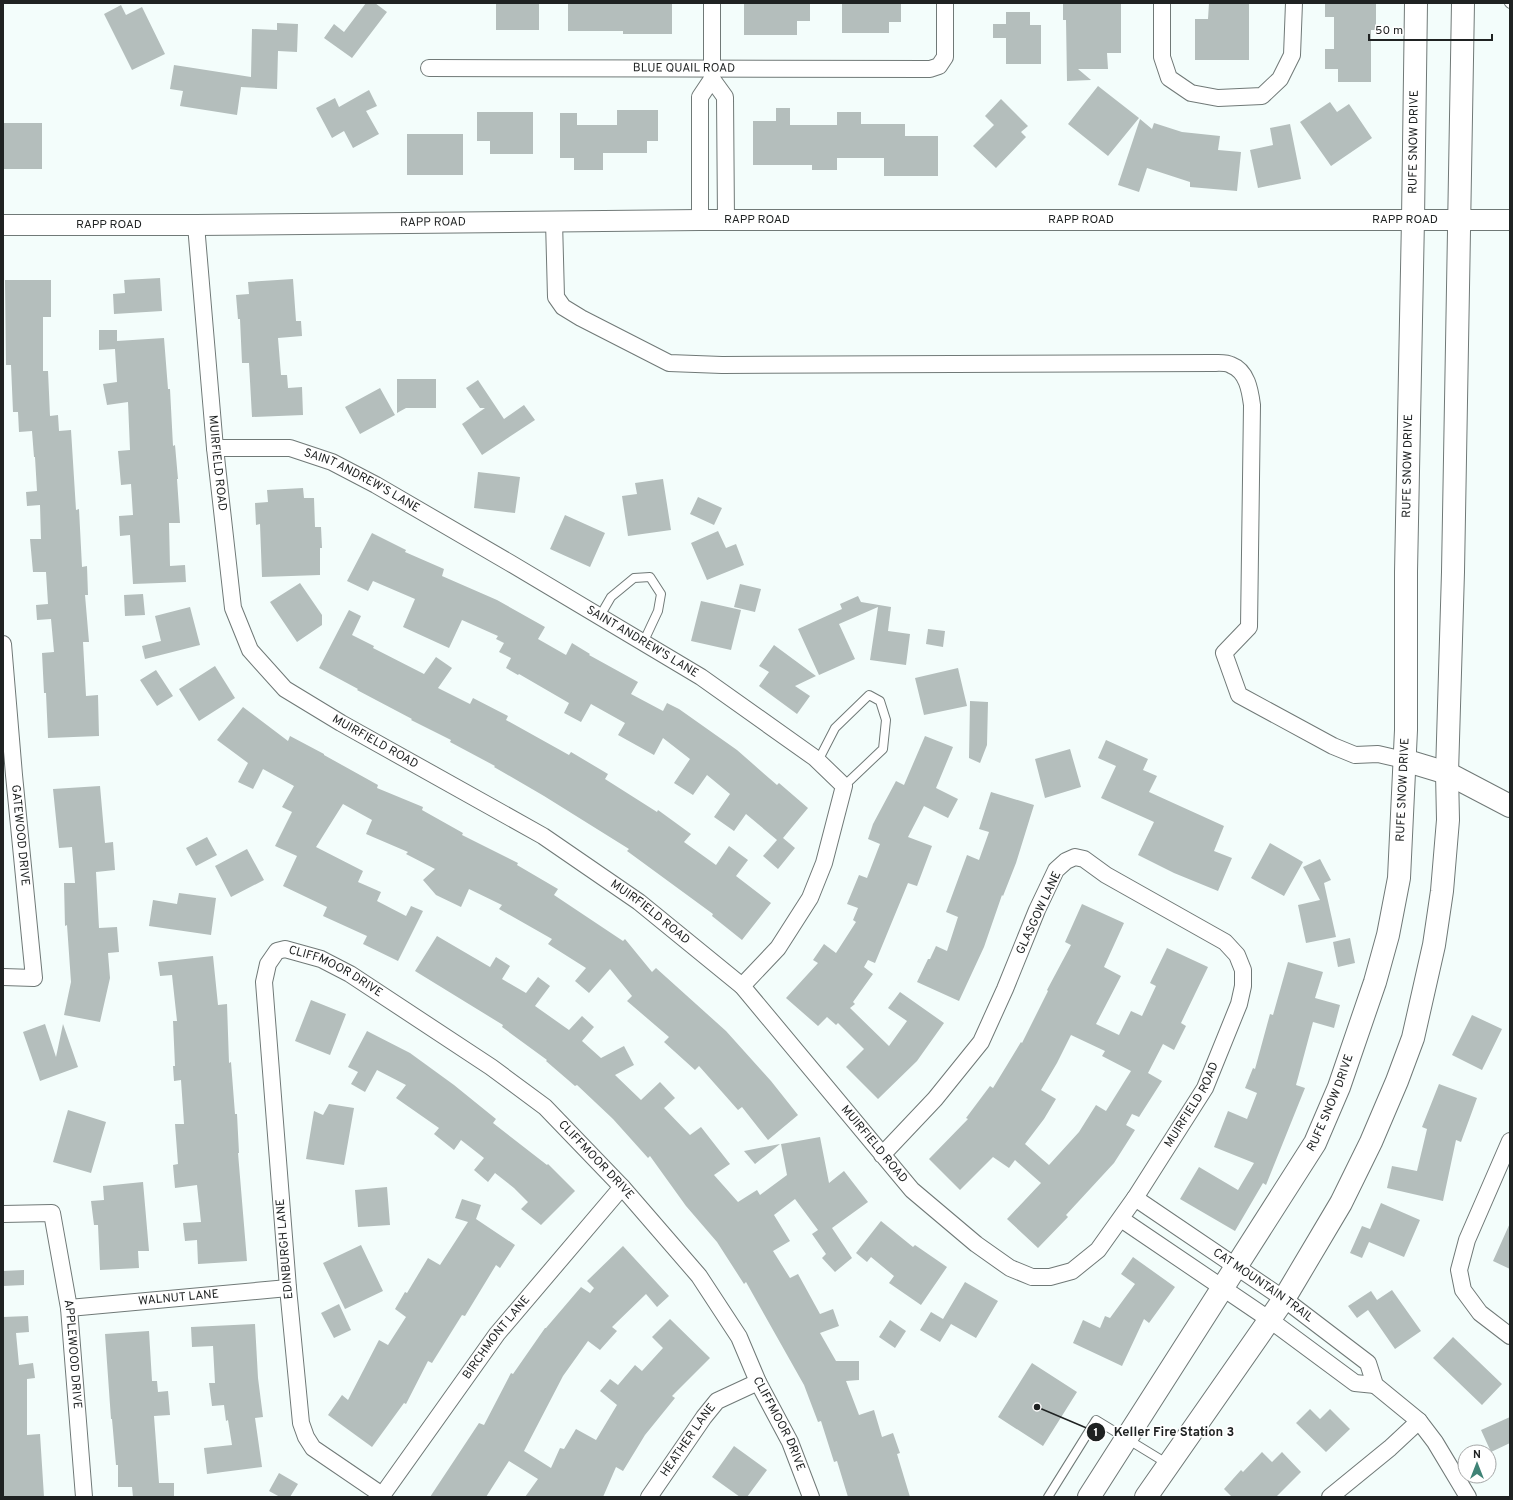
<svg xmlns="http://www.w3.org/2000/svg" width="1513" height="1500" font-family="Overpass,sans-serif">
  <rect width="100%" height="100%" fill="#f3fdfb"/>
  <path fill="#b4bebc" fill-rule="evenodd" d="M366 3H375L387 12 352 58 324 38 334 24 344 32Z
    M496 3H539V30H496Z
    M568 3H672V34H623V31H568Z
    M744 3H810V21H797V35H744Z
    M842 3H901V22H889V33H842Z
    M1063 3H1121V53H1107L1108 69H1078L1091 80 1067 81 1066 20H1063Z
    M1209 3H1249V60H1195V19H1208Z
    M1325 3H1376V30H1371V82H1338V69H1325V49H1334V17H1325Z
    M121 5 126 15 142 7 165 54 132 70 104 14Z
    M1006 12H1030V25H1041V64H1006V38H993V24H1006Z
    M277 23 298 24 297 52 278 51 277 89 241 87 237 115 180 106 183 91 170 89 174 65 251 77 252 29 277 30Z
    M1098 86 1139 118 1108 156 1068 124Z
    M369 90 377 106 366 111 379 134 353 148 344 131 332 138 316 108 335 98 339 107Z
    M1001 99 1028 126 1021 132 1026 137 996 168 973 146 994 125 985 116Z
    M1330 102 1337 112 1349 104 1372 138 1331 166 1300 122Z
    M776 108H790V125H837V112H861V124H905V136H938V176H884V158H837V170H812V165H753V121H776Z
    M617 110H658V141H647V153H603V170H574V158H560V113H577V125H617Z
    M477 112H533V154H490V141H477Z
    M1140 119 1152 129 1154 123 1182 132 1220 136 1218 150 1241 152 1237 191 1190 187V182L1147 168 1139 192 1118 185Z
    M3 123H42V169H3Z
    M1290 124 1301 179 1258 188 1250 150 1273 145 1270 128Z
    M407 134H463V175H407Z
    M160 278 162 311 114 314 113 294 125 293 124 280Z
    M293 279 296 321H301L302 336 278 338 281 375H287L288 388 302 387 303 415 252 417 249 363H242L240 319H238L236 295 249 294 248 282Z
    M5 280H51V317H43V371H48L50 416 58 415 59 431 71 430 76 510 79 509 82 567 87 566 88 595H85L89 642H83L86 696 98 695 99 736 48 738 46 693H44L42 653 54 652 51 619 37 620 36 605 48 604 46 572H33L30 539H41L40 505 27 506 26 492 37 491 35 457H34L32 431 19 432 18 412H13L11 365H6Z
    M99 330H117V341L164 338 168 389H170L173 446 175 445 178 479H177L180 523H169L170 566 185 565 186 582 133 584 130 535 120 536 119 516 133 515 131 484 121 485 118 451 130 450 128 402 107 405 103 384 117 382 115 349 99 350Z
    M397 379H436V408H406L397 413Z
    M478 380 504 419 524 405 535 420 482 455 462 424 485 408H480L466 388Z
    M380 388 395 415 360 434 345 407Z
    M478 472 520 477 515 513 474 508Z
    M663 479 671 530 628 536 622 496 637 494 635 483Z
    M303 488 304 498H314L315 527H321L322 548H320V575L262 577 260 524 256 525 255 503 268 502 267 490Z
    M698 497 722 508 714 525 690 514Z
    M565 515 605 533 590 567 550 549Z
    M718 531 726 548 736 544 744 565 707 580 691 543Z
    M372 533 406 550 405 552 444 569 442 576 497 600 545 627 538 639 566 655 572 643 590 654 589 655 638 682 631 694 663 711 667 703 679 709 737 750 777 785 779 783 808 808 783 838 795 848 778 869 763 856 777 840 746 814 734 831 714 817 730 794 707 775 693 795 674 783 690 759 663 738 654 755 618 735 625 723 591 704 581 722 564 713 569 703 519 674 518 675 506 668 511 658 499 652 504 643 496 639 498 636 462 620 449 648 403 627 415 599 373 581 368 591 347 581Z
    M300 583 322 615V625L297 642 270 602Z
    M740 584 761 589 755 612 734 607Z
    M143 594 145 615 125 616 124 595Z
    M858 596 861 602 891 607 888 631 910 634 906 665 870 660 878 607 839 624 855 659 819 675 798 629 842 609 840 604Z
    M701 601 741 610 731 650 691 641Z
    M190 607 200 645 145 659 142 646 161 641 155 616Z
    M349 610 361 616 352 635 374 646 373 648 424 674 436 657 452 668 438 688 470 704 473 698 508 716 506 720 569 755 571 752 608 774 605 779 657 812 658 810 691 834 684 842 716 865 729 846 748 860 736 876 771 903 742 940 712 916 713 914 627 851 629 849 544 796 494 767 495 766 450 742 451 740 411 720 412 719 357 690 358 689 319 668Z
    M928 629 945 631 943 647 926 644Z
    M774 645 816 676 795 686 810 696 797 714 759 686 769 672 759 666Z
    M215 666 235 698 199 721 179 689Z
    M958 668 967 706 924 715 915 678Z
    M156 670 173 696 157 706 140 680Z
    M970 701 988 702 987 745 980 763 969 758Z
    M243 707 288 741 290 736 324 754V755L378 785 377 788 423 807 422 810 463 833 462 835 518 863 517 865 558 889 554 895 623 941 625 939 652 972 656 968 726 1031 771 1081 798 1115 768 1140 742 1107 738 1110 699 1066 695 1070 664 1042 669 1037 627 1001 632 996 610 969 589 993 575 981 586 968 548 944 552 939 499 909 502 905 469 889 461 907 436 895 423 880 435 869 406 854 408 852 366 834 372 820 343 804 316 847 363 871 358 882 381 892 377 901 406 916 411 906 423 911 398 961 363 944 367 936 323 916 327 907 283 886 297 856 275 846 292 812 282 807 294 786 263 769 253 789 238 782 248 763 217 740Z
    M925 736 953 747 936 788 958 799 948 818 924 806 908 837 932 846 917 886 908 883 875 963 868 960 864 967 873 974 853 1002 855 1004 850 1008 889 1046 907 1021 888 1008 900 992 944 1023 917 1061 878 1099 846 1067 864 1049 838 1023 836 1025 827 1017 818 1026 786 998 818 963 813 960 824 944 836 953 856 922 853 920 858 908 847 904 859 875 867 878 880 844 868 839 873 824 896 781 904 785Z
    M1106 740 1148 759 1143 770 1157 776 1149 792 1224 826 1214 851 1232 858 1218 891 1174 873 1138 855 1154 822 1101 798 1116 766 1098 758Z
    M1070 749 1081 787 1045 798 1035 759Z
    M100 786 105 843 113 842 115 870 96 872 99 928 117 927 119 952 108 953 110 978 100 1022 64 1015 71 982 67 925 65 926 64 883H75L72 847 59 848 53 789Z
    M991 792 1034 805 1016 863 1003 896 1002 895 984 947 959 1001 917 982 928 959H930L936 946 947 951 958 917 946 912 967 855 979 860 989 832 979 829Z
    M207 837 217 855 196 866 186 848Z
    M1270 843 1303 862 1284 896 1251 878Z
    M247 849 264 880 231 897 215 866Z
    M1320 859 1331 880 1324 883 1336 937 1306 943 1298 905 1320 900 1303 867Z
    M179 893 216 898 211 935 149 926 153 900 177 904Z
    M1082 904 1124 923 1104 967 1121 976 1096 1024 1119 1035 1131 1011 1142 1016 1156 986 1150 983 1167 948 1208 967 1181 1023 1186 1026 1174 1050 1163 1044 1148 1073 1162 1081 1139 1117 1132 1114 1126 1125 1135 1130 1114 1163 1066 1215 1068 1217 1038 1248 1007 1219 1041 1183 1015 1160 1009 1168 993 1157 960 1190 929 1159 968 1119 966 1118 990 1086 993 1088 1021 1042 1022 1043 1048 991 1047 990 1071 945 1065 942ZM1071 1035 1105 1051 1102 1056 1131 1071 1106 1111 1096 1105 1079 1132 1049 1165 1025 1144 1044 1119 1056 1099 1041 1090 1057 1063Z
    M437 936 490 967 496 957 510 966 502 979 526 993 538 977 550 986 535 1006 569 1030 582 1016 594 1027 582 1041 601 1058 624 1046 634 1065 615 1075 641 1100 660 1082 675 1098 664 1108 690 1135 701 1127 730 1164 714 1175 738 1202 757 1190 760 1195 787 1175 781 1144 820 1137 829 1183 844 1171 868 1202 832 1228 852 1258 835 1272 822 1258 826 1254 812 1234 818 1230 795 1199 774 1215 790 1241 773 1251 790 1278 798 1274 820 1314 833 1309 839 1326 820 1333 836 1361H859V1380L846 1381 859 1415 874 1410 882 1437 893 1433 900 1453 897 1454 910 1497H848L837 1461 834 1462 821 1421 818 1422 804 1385 746 1282 744 1284 717 1242 686 1206 650 1156 648 1158 613 1119 577 1085 575 1086 546 1061 547 1060 502 1027 503 1025 415 971Z
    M1350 938 1355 963 1338 967 1333 942Z
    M213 956 218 1005 227 1004 229 1063 231 1062 235 1114H237L239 1153H238L247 1261 198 1264 197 1240 185 1241 183 1223 201 1222 197 1185 175 1188 173 1165 178 1164 175 1124H184L181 1080 174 1081 173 1066H175L173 1021H177L172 975 160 976 158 962Z
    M1288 962 1323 972 1315 998 1340 1005 1334 1028 1313 1022 1296 1085 1305 1088 1266 1185 1263 1183 1235 1231 1180 1199 1199 1167 1238 1190 1254 1163 1214 1147 1228 1111 1247 1119 1257 1093 1245 1088 1253 1068 1255 1069 1270 1014 1273 1015Z
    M311 1000 346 1014 330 1055 295 1041Z
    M1472 1015 1502 1029 1482 1070 1452 1055Z
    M45 1024 56 1057 63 1024 78 1067 40 1081 23 1032Z
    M367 1031 410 1053 454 1085 496 1119 493 1123 547 1165 548 1164 575 1191 541 1225 521 1209 528 1202 514 1188 495 1173 488 1182 474 1170 484 1158 461 1140 454 1150 434 1134 439 1128 396 1098 406 1085 377 1070 365 1092 351 1084 358 1072 348 1067Z
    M1439 1084 1477 1098 1461 1142 1456 1140 1443 1201 1387 1188 1392 1166 1417 1171 1427 1129 1422 1127Z
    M329 1104 354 1108 344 1165 306 1159 314 1111 323 1115Z
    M68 1110 106 1122 91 1173 53 1162Z
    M780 1144 755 1164 744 1151Z
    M143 1182 149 1251H138L139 1268 100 1270 98 1225H94L91 1201 104 1200 103 1186Z
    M387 1187 390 1225 358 1227 355 1190Z
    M462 1199 481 1205 476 1219 515 1245 500 1268 496 1265 465 1316 462 1315 432 1363 428 1361 406 1404 404 1403 372 1447 328 1415 342 1395 348 1400 379 1340 388 1345 406 1317 395 1309 405 1292 407 1293 428 1258 440 1265 468 1222 455 1218Z
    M1381 1203 1420 1220 1404 1257 1369 1242 1362 1258 1350 1253 1362 1226 1370 1229Z
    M881 1221 913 1247 915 1245 947 1267 921 1305 889 1283 894 1276 871 1257 867 1262 856 1253Z
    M1510 1223V1269L1493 1261Z
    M361 1245 383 1291 345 1309 323 1263Z
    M623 1246 669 1296 657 1307 646 1294 612 1327 617 1331 600 1350 588 1341 563 1376 524 1451 551 1468 560 1448 564 1449 576 1429 596 1440 617 1405 600 1391 610 1379 618 1385 635 1365 642 1371 663 1348 652 1337 670 1319 710 1358 672 1396 675 1398 645 1435 623 1471 616 1467 603 1497H525L538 1479 509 1461 486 1497H430L479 1423 484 1425 511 1373 513 1374 545 1328H546L581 1287 590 1293 594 1288 587 1281Z
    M1133 1257 1175 1287 1149 1323 1144 1319 1122 1366 1073 1343 1083 1320 1100 1328 1105 1316 1110 1318 1135 1284 1121 1274Z
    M24 1270V1285L3 1286V1271Z
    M965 1282 998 1301 976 1338 951 1324 940 1342 920 1330 931 1312 943 1319Z
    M1392 1290 1421 1331 1395 1349 1368 1310 1357 1318 1348 1306 1371 1291 1377 1300Z
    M339 1304 351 1330 334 1338 321 1313Z
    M28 1316 29 1332 16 1333 19 1365 33 1363 35 1378 27 1379V1435L40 1434 44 1497H3V1317Z
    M890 1320 906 1331 895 1348 879 1337Z
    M255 1324 258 1378 263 1417 255 1418 262 1467 207 1474 204 1448 232 1445 228 1420 226 1421 224 1405 212 1406 209 1383H215L213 1346 192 1347 191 1327Z
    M149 1331 152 1381H157L158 1392 168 1391 170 1415 154 1416 159 1483H174V1497H133L132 1487H118V1465H116L112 1419H111L105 1334Z
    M1453 1337 1502 1384 1482 1405 1433 1358Z
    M1032 1363 1077 1392 1043 1446 998 1417Z
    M1310 1409 1320 1419 1330 1409 1350 1429 1326 1452 1296 1423Z
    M1510 1417V1443L1491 1452 1481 1430Z
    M734 1446 767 1470 747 1497H740L712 1477Z
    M1262 1452 1272 1462 1282 1452 1301 1472 1276 1497H1232L1224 1489 1241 1470 1243 1472Z
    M279 1473 298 1484 290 1497H280L269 1491Z"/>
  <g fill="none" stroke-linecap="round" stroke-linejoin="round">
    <defs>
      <path id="service" d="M1509 3 1510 4
        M600 616 611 597 634 578 650 577 661 594 658 611 643 643
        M818 761 835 728 869 695 880 701 886 720 883 749 844 786
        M1048 1497 1096 1420 1168 1464"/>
      <g id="minor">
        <path d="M1162 3V57L1169 78 1191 93 1218 98 1262 96 1280 79 1292 55 1294 3"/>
        <path id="s1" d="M429 68C596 68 763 69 930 69L939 66 945 57V3"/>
        <path d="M712 79 725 97 726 220"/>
        <path d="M700 220V97L712 79V3"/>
        <path d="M554 221 556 297 563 307 581 318 669 363 722 365 1212 363C1218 363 1226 362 1231 365 1247 371 1250 390 1252 405L1249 627 1224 653 1239 695 1333 746 1355 755 1378 754 1404 760"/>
        <path id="s2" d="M196 225 215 448 233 608 250 650 285 689 341 723 543 836 639 902 742 986 912 1190 976 1244 1010 1268 1032 1277H1050L1072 1271 1098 1250 1135 1198 1205 1088 1239 1004 1243 986V970L1237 955 1225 942 1106 875 1084 859 1075 857 1066 861 1056 870 1037 910 1005 989 981 1042 935 1099 882 1155"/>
        <path id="s3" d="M215 448H290L332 462 376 485 510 563 701 677 815 758 844 786 824 863 810 898 778 948 742 986"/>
        <path id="s4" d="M3 644 14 775 34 978 3 977"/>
        <path d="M1510 1141 1467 1240 1459 1270 1463 1290 1480 1313 1510 1336"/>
        <path id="s5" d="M1135 1198 1284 1299 1368 1363 1375 1385 1419 1421 1435 1442 1468 1497"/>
        <path id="s6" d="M3 1214 52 1213 69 1308 84 1497"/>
        <path d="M1121 1219 1270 1320 1355 1383 1375 1385"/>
        <path id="s7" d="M69 1308 288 1288"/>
        <path id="s8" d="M382 1495 313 1448 306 1437 301 1423 288 1288 264 982 268 964 277 951 285 949 321 959 350 974 491 1067 545 1107 622 1187 699 1276 739 1337 758 1382 790 1442 811 1497"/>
        <path id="s9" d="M381 1497 497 1334 622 1187"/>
        <path id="s10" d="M649 1497 704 1417 717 1401 758 1382"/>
        <path d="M1330 1497 1390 1448 1419 1421"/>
      </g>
      <g id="tertiary">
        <path id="s11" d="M3 225H196L700 220H1510"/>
      </g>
      <g id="secondary">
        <path d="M1404 760 1447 773 1510 806"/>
        <path id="s12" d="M1089 1497 1315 1143 1339 1087 1375 982 1388 935 1399 878 1406 730V572L1413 219 1416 3"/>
        <path d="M1146 1497 1284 1299 1341 1203 1371 1142 1397 1081 1413 1038 1434 945 1442 891 1448 820 1447 773 1453 572 1463 3"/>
      </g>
    </defs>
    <use href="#service" stroke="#707977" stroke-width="10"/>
    <use href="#minor" stroke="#707977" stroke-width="18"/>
    <use href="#tertiary" stroke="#707977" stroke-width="22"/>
    <use href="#secondary" stroke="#707977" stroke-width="24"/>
    <use href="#service" stroke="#fff" stroke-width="8"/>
    <use href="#minor" stroke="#fff" stroke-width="16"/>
    <use href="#tertiary" stroke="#fff" stroke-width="20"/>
    <use href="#secondary" stroke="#fff" stroke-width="22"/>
  </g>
  <g text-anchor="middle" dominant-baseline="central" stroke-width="3.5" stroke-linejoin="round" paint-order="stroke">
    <g font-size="12" fill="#1f2222" stroke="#fff">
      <text stroke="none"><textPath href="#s1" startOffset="255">BLUE QUAIL ROAD</textPath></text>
      <text stroke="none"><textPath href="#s12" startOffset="1435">RUFE SNOW DRIVE</textPath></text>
      <text stroke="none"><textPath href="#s11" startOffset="1078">RAPP ROAD</textPath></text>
      <text stroke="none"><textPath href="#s11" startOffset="1402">RAPP ROAD</textPath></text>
      <text stroke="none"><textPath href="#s11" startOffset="754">RAPP ROAD</textPath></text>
      <text stroke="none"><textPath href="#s11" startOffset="430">RAPP ROAD</textPath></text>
      <text stroke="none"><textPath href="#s11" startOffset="106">RAPP ROAD</textPath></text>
      <text stroke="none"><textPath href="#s2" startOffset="239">MUIRFIELD ROAD</textPath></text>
      <text stroke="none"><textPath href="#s12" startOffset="1111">RUFE SNOW DRIVE</textPath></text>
      <text stroke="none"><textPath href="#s3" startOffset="154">SAINT ANDREW'S LANE</textPath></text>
      <text stroke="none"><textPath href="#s3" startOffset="478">SAINT ANDREW'S LANE</textPath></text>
      <text stroke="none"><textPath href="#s2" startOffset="587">MUIRFIELD ROAD</textPath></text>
      <text stroke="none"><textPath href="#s12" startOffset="787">RUFE SNOW DRIVE</textPath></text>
      <text stroke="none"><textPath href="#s4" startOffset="192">GATEWOOD DRIVE</textPath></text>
      <text stroke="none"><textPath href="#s2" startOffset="911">MUIRFIELD ROAD</textPath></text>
      <text transform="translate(1039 913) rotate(-65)">GLASGOW LANE</text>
      <text stroke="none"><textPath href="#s8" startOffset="652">CLIFFMOOR DRIVE</textPath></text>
      <text stroke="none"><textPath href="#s12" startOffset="463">RUFE SNOW DRIVE</textPath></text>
      <text stroke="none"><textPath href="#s2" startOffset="1691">MUIRFIELD ROAD</textPath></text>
      <text stroke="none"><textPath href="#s2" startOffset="1235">MUIRFIELD ROAD</textPath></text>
      <text stroke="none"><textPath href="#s8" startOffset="976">CLIFFMOOR DRIVE</textPath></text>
      <text transform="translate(285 1249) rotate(-95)">EDINBURGH LANE</text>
      <text stroke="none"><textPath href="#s5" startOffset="155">CAT MOUNTAIN TRAIL</textPath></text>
      <text stroke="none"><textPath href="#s7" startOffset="110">WALNUT LANE</textPath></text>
      <text stroke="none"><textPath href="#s9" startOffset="197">BIRCHMONT LANE</textPath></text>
      <text stroke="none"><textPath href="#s6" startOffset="192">APPLEWOOD DRIVE</textPath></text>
      <text stroke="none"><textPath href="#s8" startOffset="1300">CLIFFMOOR DRIVE</textPath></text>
      <text stroke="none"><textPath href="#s10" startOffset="69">HEATHER LANE</textPath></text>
    </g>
  </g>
  <path fill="none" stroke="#1f2222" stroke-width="1.5" d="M1037 1407L1096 1432"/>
  <g fill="#1f2222" stroke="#fff" stroke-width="1.5">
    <circle cx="1037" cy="1407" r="4"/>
    <circle cx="1096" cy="1432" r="10"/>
  </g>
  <g font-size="12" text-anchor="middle" font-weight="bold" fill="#fff">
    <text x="1096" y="1436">1</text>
  </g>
  <g font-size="13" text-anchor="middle" font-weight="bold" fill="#1f2222" stroke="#fff" stroke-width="3.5" stroke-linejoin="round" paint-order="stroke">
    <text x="1174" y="1436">Keller Fire Station 3</text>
  </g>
  <rect width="1513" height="1500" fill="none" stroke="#1f2222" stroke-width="8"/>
  <g transform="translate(1477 1464)"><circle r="19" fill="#ffffff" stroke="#a5a7a7"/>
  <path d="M0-3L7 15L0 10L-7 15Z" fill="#3f8376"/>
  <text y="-6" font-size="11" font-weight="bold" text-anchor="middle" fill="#1f2222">N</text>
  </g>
  <path d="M1369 34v6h123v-6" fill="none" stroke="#1f2222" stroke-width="2"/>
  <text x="1375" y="34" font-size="12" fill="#1f2222" stroke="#ffffff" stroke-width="3" paint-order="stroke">50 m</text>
</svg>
